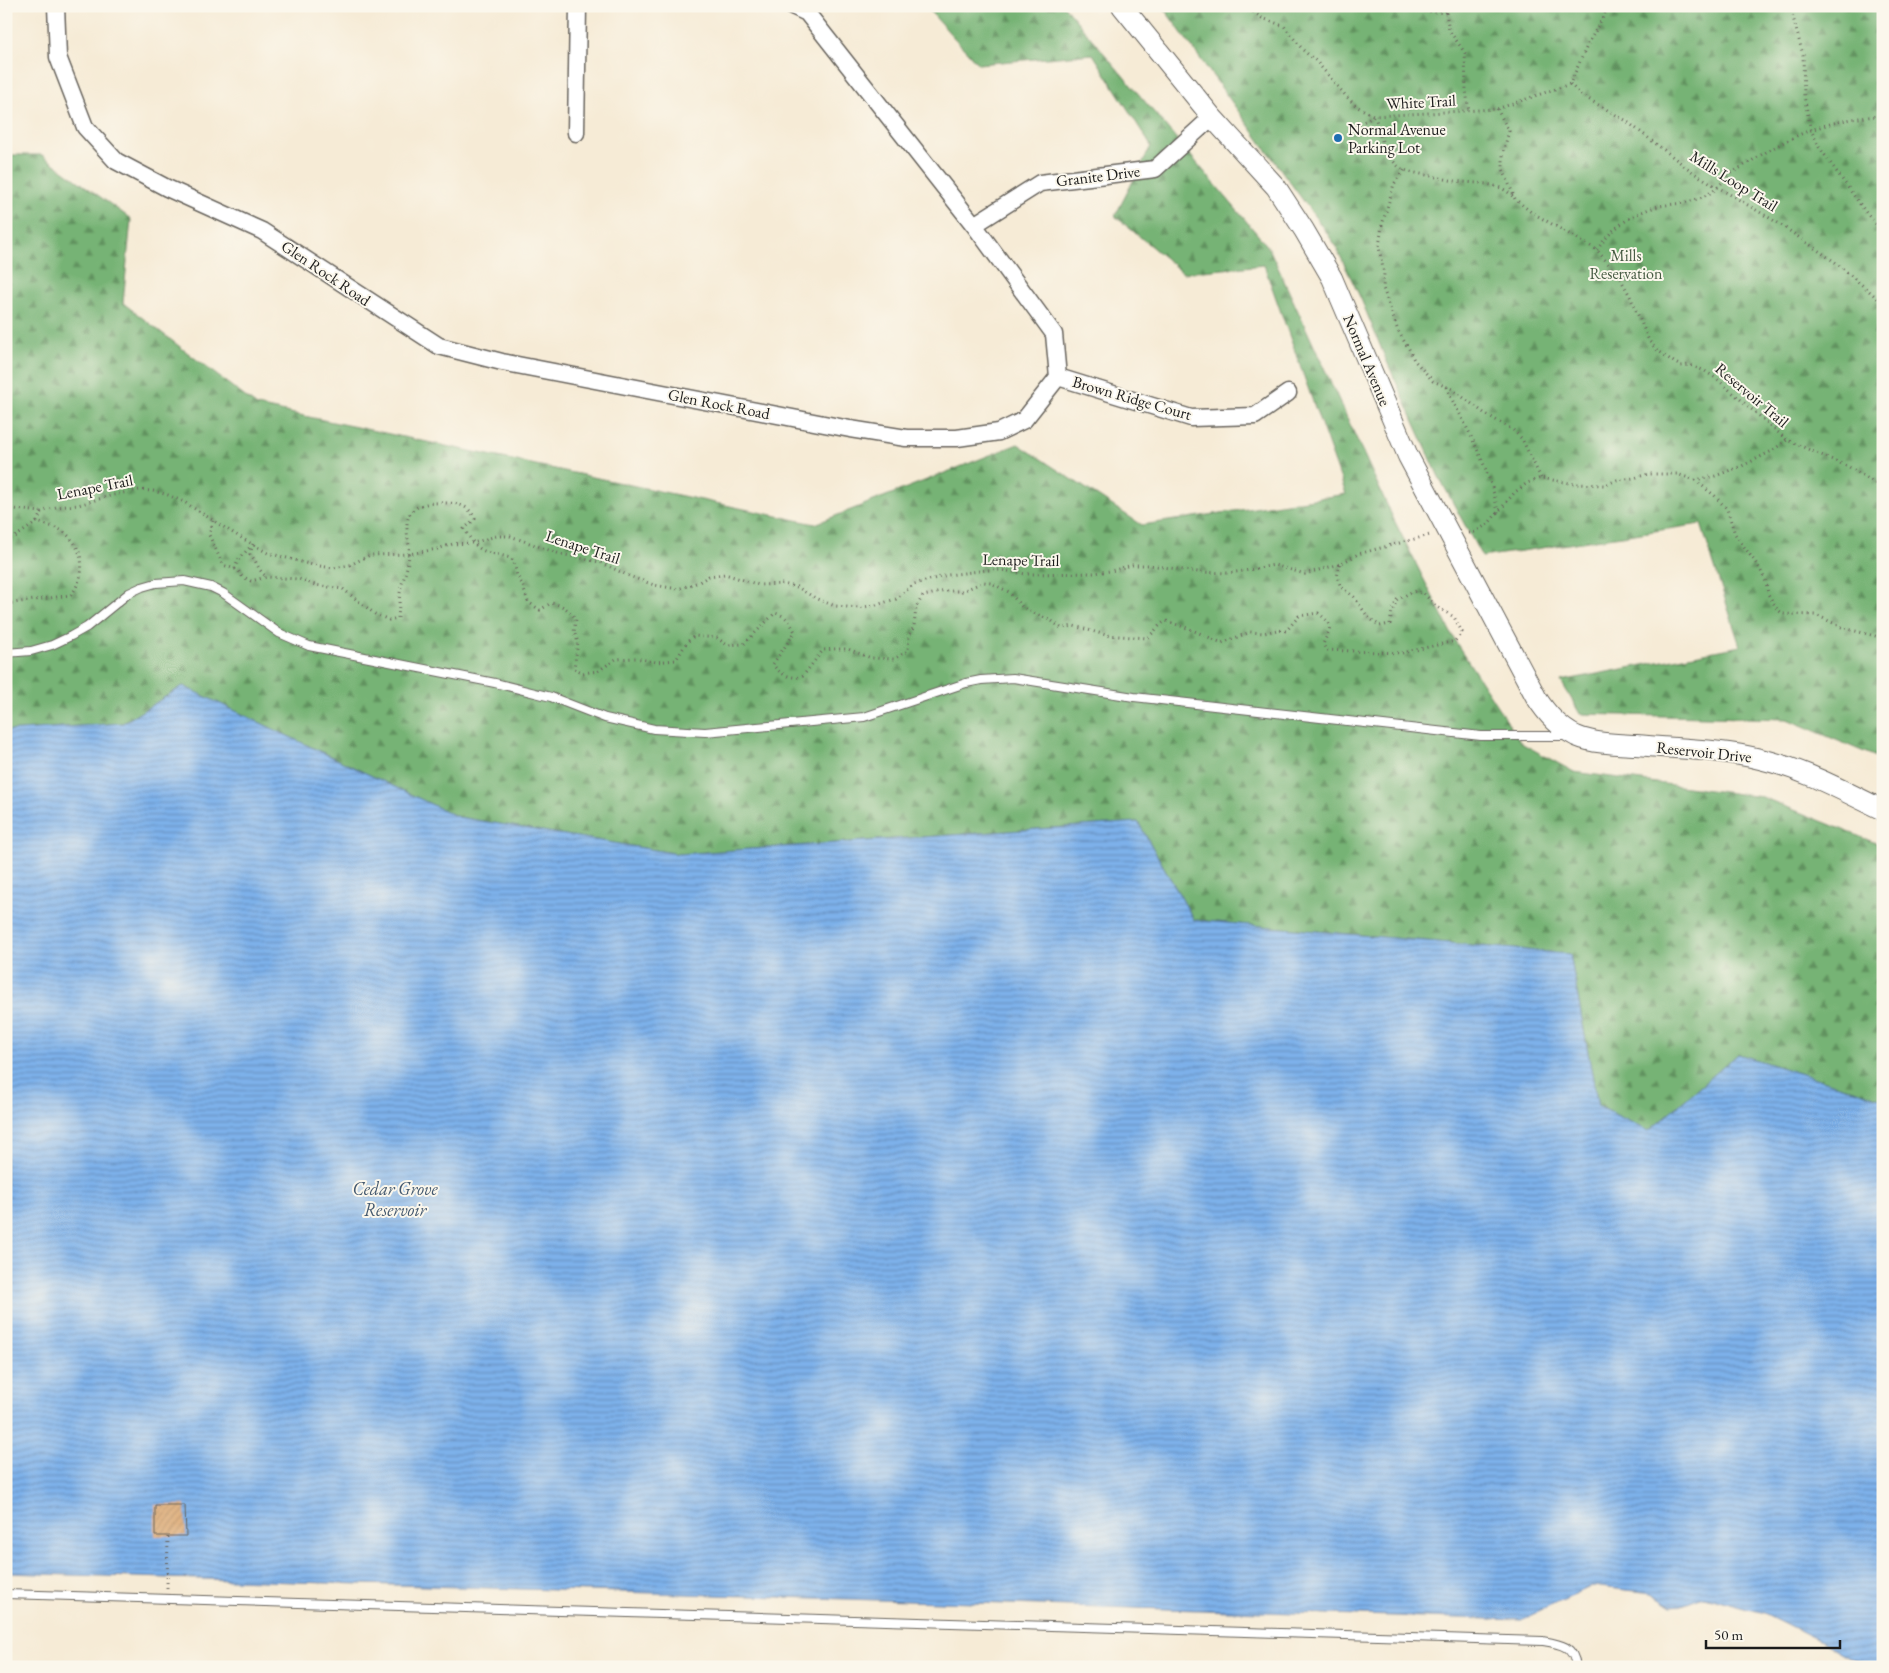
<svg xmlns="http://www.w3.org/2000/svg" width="1889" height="1673" font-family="'EB Garamond',serif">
  <defs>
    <pattern id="forest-firs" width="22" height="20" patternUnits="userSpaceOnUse" patternTransform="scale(1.25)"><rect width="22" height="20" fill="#76b374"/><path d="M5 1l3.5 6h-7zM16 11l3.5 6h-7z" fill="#60915e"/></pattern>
    <pattern id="water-rules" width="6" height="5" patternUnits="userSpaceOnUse" patternTransform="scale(1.25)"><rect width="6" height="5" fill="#7db1ea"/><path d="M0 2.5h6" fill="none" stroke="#668fbd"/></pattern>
    <pattern id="building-hatch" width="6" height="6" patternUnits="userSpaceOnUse" patternTransform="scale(1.25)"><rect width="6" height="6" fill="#dfb180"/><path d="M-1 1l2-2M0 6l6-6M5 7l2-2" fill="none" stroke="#bf986e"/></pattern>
  </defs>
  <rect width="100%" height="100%" fill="#fbf7ec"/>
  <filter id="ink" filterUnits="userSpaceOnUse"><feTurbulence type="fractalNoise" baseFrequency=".02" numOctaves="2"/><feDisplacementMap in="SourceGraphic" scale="10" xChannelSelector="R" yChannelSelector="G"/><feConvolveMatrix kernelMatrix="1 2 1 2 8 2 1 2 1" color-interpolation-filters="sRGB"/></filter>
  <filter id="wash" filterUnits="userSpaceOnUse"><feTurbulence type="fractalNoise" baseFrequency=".0096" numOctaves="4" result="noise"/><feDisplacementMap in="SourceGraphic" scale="20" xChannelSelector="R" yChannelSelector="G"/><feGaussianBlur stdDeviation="1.12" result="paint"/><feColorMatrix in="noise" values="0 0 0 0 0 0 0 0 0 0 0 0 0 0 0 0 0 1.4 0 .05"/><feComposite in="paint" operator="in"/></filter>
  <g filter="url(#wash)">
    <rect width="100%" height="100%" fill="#f6ebd6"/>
    <path fill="url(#forest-firs)" stroke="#496848" d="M925 6H1064L1269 248 1394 520 1455 641 1521 743 1574 772 1762 797 1883 846V1099L1738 1054 1649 1131 1598 1106 1570 954 1194 920 1138 822 679 854 458 817 183 686 123 723 6 731V155H42L131 219 123 303 257 406 815 524 1018 444 1142 525 1346 494 1264 265 1183 273 1115 216 1151 146 1093 54 978 64Z
      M1162 6H1883V760L1787 719 1580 714 1561 681 1740 646 1701 524 1482 557 1438 475 1384 355 1361 299 1334 243Z"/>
    <path fill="url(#water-rules)" stroke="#4c6683" d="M183 686 458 817 679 854 1138 822 1194 920 1570 954 1598 1106 1649 1131 1738 1054 1883 1099V1667H1867L1828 1645 1764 1613 1704 1597 1683 1605 1672 1606 1652 1593 1592 1586 1521 1620 6 1573V731L123 723Z"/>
    <g id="blocks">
      <path fill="url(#building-hatch)" d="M155 1505H185L186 1536H155Z"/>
    </g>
  </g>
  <g filter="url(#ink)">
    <use href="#blocks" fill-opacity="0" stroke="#68645d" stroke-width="1"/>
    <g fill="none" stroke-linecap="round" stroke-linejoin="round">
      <defs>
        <path id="service" d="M6 653 31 651 52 645 71 636 87 627 129 593 142 587 156 583 184 581 211 587 223 593 279 633 309 646 495 683 551 697 605 718 654 729 705 732 864 717 966 683 981 680 1013 678 1134 697 1481 736H1566
          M6 1594 1543 1641C1561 1644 1574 1646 1576 1667"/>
        <path id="minor" d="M56 6 58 57 85 127 116 161 167 188 262 231 439 346 502 362 850 429 906 438H957L999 432 1024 420 1058 377 1054 334 974 225 807 13 792 6
          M576 133 578 6
          M974 225 1040 183 1155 169 1212 117
          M1058 377 1191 418 1255 416 1288 393"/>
        <path id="tertiary" d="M1122 6 1212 117 1276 187 1304 230 1332 278 1408 456 1536 697C1546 713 1558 727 1576 736 1595 744 1616 744 1636 745 1677 749 1720 749 1760 759 1804 769 1843 791 1883 810"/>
      </defs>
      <use href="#service" stroke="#68645d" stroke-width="10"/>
      <use href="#minor" stroke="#68645d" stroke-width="19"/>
      <use href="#tertiary" stroke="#68645d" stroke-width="22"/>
      <path stroke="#68645d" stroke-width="3" stroke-dasharray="1 4" stroke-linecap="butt" d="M1245 6 1262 18 1284 26 1303 50 1316 61 1345 95 1356 106 1375 116
        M1416 6 1425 11 1446 13
        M1790 6 1803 55 1804 96 1811 130 1819 147 1867 214 1883 232
        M1446 13 1449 30 1465 53 1466 90 1469 112
        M1446 13 1452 6
        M1570 84 1581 95 1625 120 1694 173 1778 223 1835 262 1883 303
        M1497 109 1509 131 1503 153V169L1515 199 1531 212 1597 250 1620 278 1630 296 1649 341 1656 349 1675 363 1681 366 1690 365 1705 371 1717 379 1787 440 1849 467 1883 488
        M1375 116C1379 131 1383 151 1394 162 1401 171 1411 172 1421 174 1433 176 1444 179 1455 181 1474 184 1500 181 1513 197
        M1355 126 1375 116 1497 109 1570 84 1587 46 1609 6
        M1404 170 1394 184 1382 225 1379 247 1384 274 1383 288 1398 331 1409 349 1414 360 1433 381 1452 389 1484 413 1513 430 1522 439 1541 478
        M1597 250C1612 227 1633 213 1659 206 1671 204 1683 204 1694 200 1701 198 1712 193 1718 187 1723 182 1725 177 1731 173 1746 165 1760 155 1775 147 1808 128 1845 117 1883 116
        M1447 387C1451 400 1458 410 1464 422 1478 450 1493 481 1498 513
        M1695 480 1715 496 1727 509 1735 534 1760 569 1766 582 1768 594 1777 609 1783 614 1816 615 1844 628 1879 637 1883 640
        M6 508 41 512 56 507 78 505 113 495 139 490 153 491 168 495 184 502 238 536 268 553 313 565 333 568 350 565 370 555 409 554 437 549 453 544 473 543 496 536H510L560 554 600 562 629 576 654 585 678 589 699 582 709 576 725 574 759 585 783 584 797 587 817 599 835 606 859 608 876 605 896 599 914 584 948 575 988 570H1001L1026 574 1093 573 1111 571 1132 565H1149L1198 572 1228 573 1244 571 1274 565 1305 574 1340 564 1358 554 1430 535
        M213 521 209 535 223 565 238 570 242 576 251 581 267 577 299 579 315 585 343 589 375 614 389 620 398 618C399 608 399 597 401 587 404 577 409 564 409 553 410 546 407 538 407 530 405 504 427 502 447 503 460 503 470 507 475 519L464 529C481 556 483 550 511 558L514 562 517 576 522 584 528 602 540 610 551 603C563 605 568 609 576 619L574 632 578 642 574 668 583 673 598 671 616 659 636 658 656 662 676 660 687 642 694 636 717 638 727 645 744 644 775 613C787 616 790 622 795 632L773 664C778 674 793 680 803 676L823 650 835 649H848L871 658 894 659 908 651 909 635 914 627 916 607 923 596 946 591H962L984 582 991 583 1009 592 1023 608 1052 621 1061 628 1074 626 1106 635 1147 638C1154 633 1158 625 1166 621L1190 629 1222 643 1250 632 1264 633 1277 630 1286 631 1299 616 1318 613C1334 625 1331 627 1323 644L1326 650 1402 653 1455 641 1462 632 1454 617 1437 607 1423 593 1413 591 1397 600 1392 611 1390 624 1380 626 1368 617 1354 597 1341 587 1337 577 1340 564
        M37 522 41 512
        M1469 533 1475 532 1488 524 1515 492 1527 483 1541 478 1575 484 1605 485 1617 480 1634 478 1648 474H1677L1695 480 1715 476 1742 466 1772 451 1787 440
        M6 540 15 537 37 522C46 525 57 527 64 532 85 549 87 574 71 595L6 604
        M253 544 250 554C257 561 258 571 267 577
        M235 569 238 560 252 545
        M167 1588 168 1536"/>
      <use href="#service" stroke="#fff" stroke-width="8"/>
      <use href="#minor" stroke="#fff" stroke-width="16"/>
      <use href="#tertiary" stroke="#fff" stroke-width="20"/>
    </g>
  </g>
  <circle fill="#1f6fb2" stroke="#fbf7ec" stroke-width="2" cx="1338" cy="138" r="5"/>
  <g text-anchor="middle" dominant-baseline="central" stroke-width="4" stroke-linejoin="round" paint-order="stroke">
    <g font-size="16" fill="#1c1c1c" stroke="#fbf7ec">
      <text transform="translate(1421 102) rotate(-3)">White Trail</text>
      <text transform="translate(1098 176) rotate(-7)">Granite Drive</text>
      <text transform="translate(1734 181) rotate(32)">Mills Loop Trail</text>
      <text transform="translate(326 273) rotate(34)">Glen Rock Road</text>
      <text transform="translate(1367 360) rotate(67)">Normal Avenue</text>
      <text transform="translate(1752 395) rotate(40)">Reservoir Trail</text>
      <text transform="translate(1132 398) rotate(16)">Brown Ridge Court</text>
      <text transform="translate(719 404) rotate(11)">Glen Rock Road</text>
      <text transform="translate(95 487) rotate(-11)">Lenape Trail</text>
      <text transform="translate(583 547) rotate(18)">Lenape Trail</text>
      <text transform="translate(1021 560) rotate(1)">Lenape Trail</text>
      <text transform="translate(1704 752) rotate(6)">Reservoir Drive</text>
    </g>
    <g font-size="16" fill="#1c1c1c" stroke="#fbf7ec" text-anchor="start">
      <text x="1348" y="129">Normal Avenue<tspan x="1348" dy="18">Parking Lot</tspan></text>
    </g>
    <g font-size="16" fill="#465b42" stroke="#fbf7ec">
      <text x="1626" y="255">Mills<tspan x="1626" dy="18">Reservation</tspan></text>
    </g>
    <g font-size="18" font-style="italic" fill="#43586e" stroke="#fbf7ec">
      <text x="395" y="1188">Cedar Grove<tspan x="395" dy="21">Reservoir</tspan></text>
    </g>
  </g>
  <rect width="1889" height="1673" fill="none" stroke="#fbf7ec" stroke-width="25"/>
  <path d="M1706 1640v8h134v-8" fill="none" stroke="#1c1c1c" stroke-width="2.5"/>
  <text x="1714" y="1640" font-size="15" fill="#1c1c1c" stroke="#fbf7ec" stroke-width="4" paint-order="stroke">50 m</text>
</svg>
